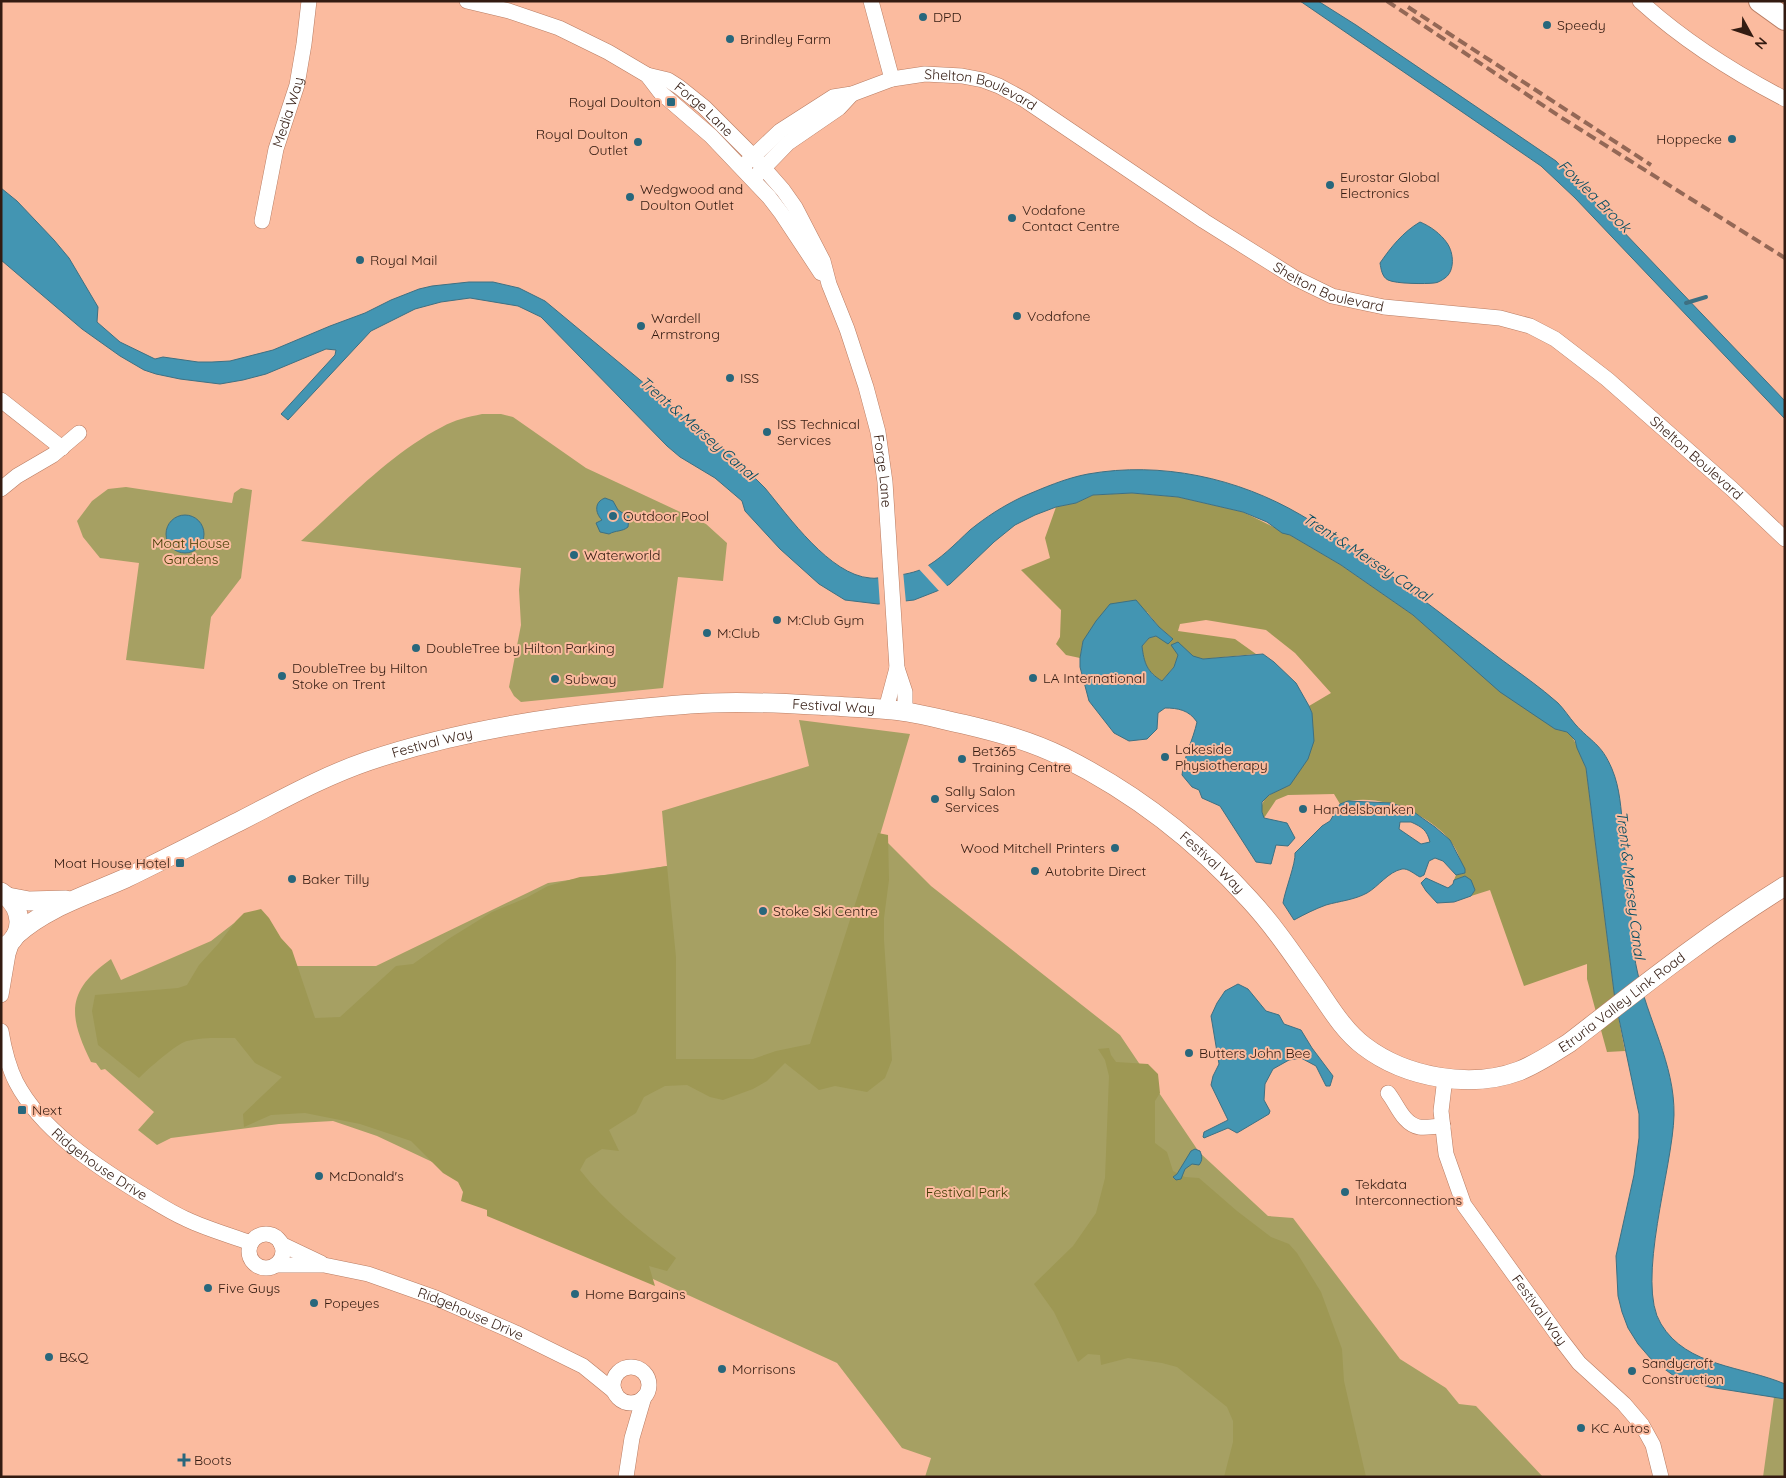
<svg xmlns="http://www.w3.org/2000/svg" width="1786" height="1478" font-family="Quicksand,sans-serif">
  <rect width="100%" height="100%" fill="#fbbb9f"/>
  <path fill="#a6a063" d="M482 414H501L513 417 586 468 706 524 727 543 723 581 678 577 663 688 521 702 514 696 509 687 521 625 519 590 521 568 301 541C344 503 391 453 442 427 454 420 468 417 482 414Z
    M126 487 232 503 234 493 241 488 252 490 241 578 211 617 204 669 126 660 139 563 100 558 83 537 77 521 92 501 108 489Z
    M799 720 910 734 880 835 931 886 1120 1035 1199 1152 1268 1216 1293 1218 1400 1359 1446 1388 1459 1404 1476 1406 1543 1477H925L931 1458 902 1448 837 1363 596 1253 443 1167 377 1136 333 1121 279 1124 171 1138 157 1145 138 1130 154 1112 105 1069 101 1070 96 1063 91 1062C68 1015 66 991 111 959L121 980 211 941 238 920 293 966H376L548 883 667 866 662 811 809 766Z
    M1774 1397 1785 1399V1477H1763Z"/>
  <path fill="#9e9854" d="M1132 493 1178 497 1243 512 1290 535 1341 565 1413 615 1463 658 1555 729C1558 730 1563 730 1567 732 1575 736 1581 758 1586 768L1615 1000 1625 1051 1607 1052 1587 979V964L1524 986 1490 890 1471 896 1475 890 1465 876 1454 880 1456 875 1465 873C1461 862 1458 851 1451 842 1430 813 1373 790 1340 804L1334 794 1288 795 1276 800 1264 818C1255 797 1275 792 1290 785L1312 713 1309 706 1331 693 1295 653 1266 630 1206 620 1180 624 1178 631 1235 639 1256 654 1203 659 1179 655 1174 667 1162 681C1147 672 1144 664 1142 646L1149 638 1156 636 1173 639 1159 627 1147 612 1083 641 1080 658 1066 655 1056 644 1060 637 1061 610 1021 570 1050 558 1045 538 1056 507 1076 503 1093 495Z
    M878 833 888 835 889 880 884 918V940L892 1060 885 1078 867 1092 835 1086 819 1090 785 1063 767 1081 753 1089 723 1100 710 1097 687 1085 665 1086 644 1097 636 1113 609 1130 619 1151 602 1149 586 1159 580 1170C607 1205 642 1232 676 1258L667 1271 649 1266 655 1286 487 1216V1210L461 1201 463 1192 458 1182 443 1173 411 1141 360 1124 305 1113 271 1115 244 1127 243 1114 282 1077 255 1063 235 1038C219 1038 202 1037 187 1041 176 1044 148 1069 139 1078L98 1045 92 1011 95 995 178 988 187 985 199 965 219 943 236 921 244 913 261 909 269 918 281 938 292 950 315 1018 340 1017 396 966 413 964 450 938 492 912 526 898 548 886 580 877 619 874 667 866 676 957V1059H753L776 1051 810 1044Z
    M1109 1048 1111 1055 1116 1062 1148 1064 1158 1074 1160 1093 1155 1101V1143L1167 1152 1173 1171 1185 1177 1199 1178 1237 1211 1271 1237 1289 1244 1297 1253 1321 1292 1342 1349 1344 1381 1366 1477H1224L1233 1442V1421L1227 1407 1177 1367 1162 1363 1128 1358 1101 1365 1100 1355 1088 1354 1078 1362 1054 1312 1034 1284 1073 1246 1096 1213 1105 1178 1109 1076 1105 1060 1098 1049Z"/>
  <path fill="#4395b2" stroke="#3e7082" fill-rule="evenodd" d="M1300 1H1318L1356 25 1556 161 1785 401V419L1575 198 1541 166Z
    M1 188 17 201 54 240 69 258 98 307 97 322 120 342 155 359 163 357 198 362H212L230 361 273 350 330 326 365 313 391 300 419 289 432 286 469 282H493L519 288 545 301 740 463C748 471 757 480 765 488 789 517 830 575 870 578 875 579 882 577 887 577 899 575 911 574 922 569 940 560 955 544 970 530 986 517 1003 506 1022 497 1043 488 1066 478 1088 474 1161 461 1238 478 1301 515 1350 543 1394 578 1439 612 1460 628 1481 644 1502 660 1521 674 1540 687 1558 703 1564 709 1569 717 1575 724 1592 743 1601 743 1612 769 1620 788 1621 809 1623 830 1626 859 1628 888 1631 918 1633 935 1633 953 1637 970 1647 1019 1675 1064 1674 1115 1673 1167 1635 1283 1661 1324 1687 1367 1743 1366 1785 1384V1399L1709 1387 1674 1376 1651 1359 1638 1344 1628 1328 1622 1312 1618 1296 1616 1256 1634 1175 1639 1138V1114L1615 1000 1586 768 1577 748 1575 740 1567 732 1555 729 1500 692 1413 615 1341 565 1290 535 1282 533 1267 522 1243 512 1178 497 1132 493 1093 495 1076 503 1056 507 1035 515 1015 525 994 542 950 584 937 591 914 600 878 604 845 600 819 584 780 549 745 511 742 501 715 478 680 457 667 446 541 317 518 306 470 298 441 302 415 309 371 331 288 420 281 414 335 355 336 350 326 349 266 374 243 380 220 384 180 379 156 374 144 370 120 356 82 329 1 260Z
    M1420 222C1430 226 1441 234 1447 243 1454 253 1455 271 1445 278 1442 280 1438 283 1434 283 1426 284 1396 284 1388 280 1382 277 1381 269 1380 263 1391 247 1403 232 1420 222Z
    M605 498 613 501 618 510 629 517 628 527C622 532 616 530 609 534L600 532 596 523 602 520C595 513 594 502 605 498Z
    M166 534a19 19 0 1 1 38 0a19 19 0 1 1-38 0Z
    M1136 600 1159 627 1173 639 1168 644 1156 636 1149 638 1142 646C1144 663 1147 672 1162 681L1174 667 1178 655 1171 645 1178 642 1193 656 1203 659 1263 654 1274 662 1296 683 1309 706 1312 713 1314 741 1308 759 1290 785 1269 795 1262 802V812L1264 818 1287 823 1295 838 1288 846 1276 845 1271 864 1256 862 1220 806 1202 798 1199 790 1192 787 1182 775C1184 756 1193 740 1197 722 1189 710 1178 708 1165 708L1158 713 1157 729 1147 739 1129 741 1114 733 1089 701 1080 667V658L1083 641 1096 621 1110 604Z
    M1348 801 1391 803 1411 810 1435 827 1450 840 1465 869V873L1456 875 1443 861 1435 858 1429 861 1424 875 1420 877C1414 874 1408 868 1402 869 1388 872 1379 886 1367 893 1354 900 1340 901 1326 905 1315 909 1305 914 1294 920L1283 903C1285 890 1296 863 1295 853L1322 826 1330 821 1340 804ZM1411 822C1422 827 1427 830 1430 842L1421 844 1399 829 1400 822Z
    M1465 876 1471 880 1475 890 1471 896 1454 902 1437 903 1426 891 1421 883 1426 878 1448 888 1453 884 1454 880Z
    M1238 984 1248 989 1266 1011 1279 1015 1284 1024 1301 1030 1312 1048 1333 1076 1330 1086H1326L1316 1066 1301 1058 1289 1060 1273 1069 1265 1084 1264 1100 1270 1111 1269 1114 1237 1133 1228 1128 1204 1138 1203 1137 1204 1132 1228 1120 1211 1085 1213 1076 1219 1064 1211 1016 1217 1003 1225 991Z
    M1195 1149 1200 1151C1202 1156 1203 1160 1199 1165L1192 1164 1185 1169 1181 1179 1176 1180 1173 1177 1177 1174 1191 1151Z"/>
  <path fill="#fbbb9f" d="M926 563 949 588 940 592 918 568Z
    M903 571 906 603 880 606 878 576Z"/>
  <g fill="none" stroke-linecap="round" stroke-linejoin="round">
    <path stroke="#3e7082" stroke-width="4" d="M1686 303 1706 297"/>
    <defs>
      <g id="minor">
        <path d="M467 1 509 11 559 28 608 52 647 75 660 92 711 136 769 197 782 214 821 273"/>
        <path d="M871 1 892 79"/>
        <path d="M1640 1C1684 41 1733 72 1785 99"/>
        <path id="s1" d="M647 75 668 80 679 87 704 107 753 156 783 190 795 207 823 261 829 284 847 329 866 387 878 432 885 482 897 668 905 692V711"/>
        <path id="s2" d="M742 167 780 131 833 97 852 94 892 79 925 74 962 76 983 80 999 86 1025 100 1204 221 1295 278 1332 296 1384 307 1500 318 1530 326 1555 339 1607 379 1732 489 1785 539"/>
        <path d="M757 175 788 143 839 108 852 94"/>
        <path id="s3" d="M262 221 276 149 297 85 304 44 309 1"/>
        <path d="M1 400 62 448"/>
        <path d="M1 489 17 476 53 455 79 433"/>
        <path d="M886 709 897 668"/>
        <path d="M1 995 8 954 13 939"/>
        <path id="s4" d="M1 1031C4 1049 8 1066 16 1082 41 1130 96 1166 140 1193 155 1202 170 1212 186 1219 207 1229 229 1235 251 1243"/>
        <path id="s5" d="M1445 1078 1441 1111 1446 1154 1464 1205 1559 1337 1579 1363 1624 1404 1642 1425 1653 1445 1661 1477"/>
        <path d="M1388 1093C1397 1104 1403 1124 1419 1127 1427 1128 1435 1126 1443 1126"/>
        <circle cx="266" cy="1251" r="17"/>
        <path d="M281 1244 321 1263"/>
        <path id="s6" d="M277 1265H324L368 1274 436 1298 516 1333 583 1366 615 1392"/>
        <circle cx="631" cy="1385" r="18"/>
        <path d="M626 1477 632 1438 644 1397"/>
      </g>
      <g id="major">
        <path d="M1 892C23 907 27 935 1 949"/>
        <path d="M8 897 29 901 66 900"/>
        <path id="s7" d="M16 935C47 907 88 895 126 878 165 859 204 839 242 820 283 799 324 776 368 761 448 734 530 720 614 711 647 708 679 704 712 703 752 701 793 704 834 706 858 708 883 708 907 712 926 715 944 720 963 724 997 732 1031 741 1063 757 1135 793 1195 839 1249 899 1275 927 1296 959 1318 990 1331 1009 1345 1032 1364 1046 1406 1078 1471 1089 1519 1071 1537 1064 1553 1053 1569 1043 1640 988 1709 933 1785 886"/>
      </g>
      <path id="highway" d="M1760 1 1785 19"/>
    </defs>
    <use href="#minor" stroke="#b87c62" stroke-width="16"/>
    <use href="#major" stroke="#b87c62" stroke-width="20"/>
    <use href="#highway" stroke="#b87c62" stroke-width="24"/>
    <use href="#minor" stroke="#fff" stroke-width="15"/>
    <use href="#major" stroke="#fff" stroke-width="19"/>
    <use href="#highway" stroke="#fff" stroke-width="22"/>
    <path stroke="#946856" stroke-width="4" stroke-dasharray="10 5" stroke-linecap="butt" d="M1387 1 1562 118 1785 258
      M1408 7 1651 165"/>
  </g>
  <g fill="#28677c" stroke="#fbbb9f" stroke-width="2">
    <circle cx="923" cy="17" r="5"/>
    <circle cx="1547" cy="25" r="5"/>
    <circle cx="730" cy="39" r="5"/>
    <rect x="666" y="97" width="10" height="10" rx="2.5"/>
    <circle cx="1732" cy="139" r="5"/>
    <circle cx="638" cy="142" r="5"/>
    <circle cx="1330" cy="185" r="5"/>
    <circle cx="630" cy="197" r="5"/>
    <circle cx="1012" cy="218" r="5"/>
    <circle cx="360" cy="260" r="5"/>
    <circle cx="1017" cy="316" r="5"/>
    <circle cx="641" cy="326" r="5"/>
    <circle cx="730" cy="378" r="5"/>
    <circle cx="767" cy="432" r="5"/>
    <circle cx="613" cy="516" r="5"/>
    <circle cx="574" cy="555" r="5"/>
    <circle cx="777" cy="620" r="5"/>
    <circle cx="707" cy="633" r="5"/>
    <circle cx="416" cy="648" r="5"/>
    <circle cx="282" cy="676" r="5"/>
    <circle cx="1033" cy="678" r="5"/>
    <circle cx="555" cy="679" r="5"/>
    <circle cx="1165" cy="757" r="5"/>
    <circle cx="962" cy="759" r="5"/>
    <circle cx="935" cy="799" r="5"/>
    <circle cx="1303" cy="809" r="5"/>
    <circle cx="1115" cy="848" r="5"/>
    <rect x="175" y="858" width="10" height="10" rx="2.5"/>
    <circle cx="1035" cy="871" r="5"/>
    <circle cx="292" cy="879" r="5"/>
    <circle cx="763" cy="911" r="5"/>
    <circle cx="1189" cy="1053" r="5"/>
    <rect x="17" y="1105" width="10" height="10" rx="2.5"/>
    <circle cx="319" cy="1176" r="5"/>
    <circle cx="1345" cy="1192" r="5"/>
    <circle cx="208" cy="1288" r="5"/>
    <circle cx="575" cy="1294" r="5"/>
    <circle cx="314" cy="1303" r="5"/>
    <circle cx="49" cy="1357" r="5"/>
    <circle cx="722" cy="1369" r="5"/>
    <circle cx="1632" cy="1371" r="5"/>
    <circle cx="1581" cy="1428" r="5"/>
    <path d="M181.5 1452.5h5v5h5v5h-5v5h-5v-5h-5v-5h5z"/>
  </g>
  <g text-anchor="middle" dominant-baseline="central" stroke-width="4" stroke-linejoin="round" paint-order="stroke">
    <g font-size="14" fill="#331b11" stroke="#fbbb9f" text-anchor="start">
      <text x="933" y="17">DPD</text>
      <text x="1557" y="25">Speedy</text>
      <text x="740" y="39">Brindley Farm</text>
      <text x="661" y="102" text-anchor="end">Royal Doulton</text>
      <text x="628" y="134" text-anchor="end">Royal Doulton<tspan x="628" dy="16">Outlet</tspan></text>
      <text x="1722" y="139" text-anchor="end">Hoppecke</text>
      <text x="1340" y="177">Eurostar Global<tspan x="1340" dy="16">Electronics</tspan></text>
      <text x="640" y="189">Wedgwood and<tspan x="640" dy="16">Doulton Outlet</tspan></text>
      <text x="1022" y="210">Vodafone<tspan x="1022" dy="16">Contact Centre</tspan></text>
      <text x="370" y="260">Royal Mail</text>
      <text x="1027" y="316">Vodafone</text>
      <text x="651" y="318">Wardell<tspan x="651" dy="16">Armstrong</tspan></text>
      <text x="740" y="378">ISS</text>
      <text x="777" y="424">ISS Technical<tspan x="777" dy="16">Services</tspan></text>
      <text x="623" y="516">Outdoor Pool</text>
      <text x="584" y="555">Waterworld</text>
      <text x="787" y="620">M:Club Gym</text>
      <text x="717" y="633">M:Club</text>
      <text x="426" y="648">DoubleTree by Hilton Parking</text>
      <text x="292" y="668">DoubleTree by Hilton<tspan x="292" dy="16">Stoke on Trent</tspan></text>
      <text x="1043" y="678">LA International</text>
      <text x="565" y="679">Subway</text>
      <text x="1175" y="749">Lakeside<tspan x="1175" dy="16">Physiotherapy</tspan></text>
      <text x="972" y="751">Bet365<tspan x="972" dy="16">Training Centre</tspan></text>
      <text x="945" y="791">Sally Salon<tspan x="945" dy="16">Services</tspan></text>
      <text x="1313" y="809">Handelsbanken</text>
      <text x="1105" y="848" text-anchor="end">Wood Mitchell Printers</text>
      <text x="170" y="863" text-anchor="end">Moat House Hotel</text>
      <text x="1045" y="871">Autobrite Direct</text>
      <text x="302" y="879">Baker Tilly</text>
      <text x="773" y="911">Stoke Ski Centre</text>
      <text x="1199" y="1053">Butters John Bee</text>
      <text x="32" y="1110">Next</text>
      <text x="329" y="1176">McDonald's</text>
      <text x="1355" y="1184">Tekdata<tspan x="1355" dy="16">Interconnections</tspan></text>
      <text x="218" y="1288">Five Guys</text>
      <text x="585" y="1294">Home Bargains</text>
      <text x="324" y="1303">Popeyes</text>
      <text x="59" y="1357">B&amp;Q</text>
      <text x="1642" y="1363">Sandycroft<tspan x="1642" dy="16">Construction</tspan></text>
      <text x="732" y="1369">Morrisons</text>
      <text x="1591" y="1428">KC Autos</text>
      <text x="194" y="1460">Boots</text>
    </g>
    <g font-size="14" fill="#331b11" stroke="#fbbb9f">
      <text stroke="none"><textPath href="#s2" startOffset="269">Shelton Boulevard</textPath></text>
      <text stroke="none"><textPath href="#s1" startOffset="68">Forge Lane</textPath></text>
      <text stroke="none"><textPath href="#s3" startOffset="112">Media Way</textPath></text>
      <text stroke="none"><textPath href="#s2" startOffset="674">Shelton Boulevard</textPath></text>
      <text stroke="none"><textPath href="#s2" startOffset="1094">Shelton Boulevard</textPath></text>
      <text stroke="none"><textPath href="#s1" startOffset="482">Forge Lane</textPath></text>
      <text stroke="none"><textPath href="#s7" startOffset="865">Festival Way</textPath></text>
      <text stroke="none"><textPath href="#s7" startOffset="460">Festival Way</textPath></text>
      <text stroke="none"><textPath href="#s7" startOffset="1285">Festival Way</textPath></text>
      <text stroke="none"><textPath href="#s7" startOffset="1811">Etruria Valley Link Road</textPath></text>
      <text stroke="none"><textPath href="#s4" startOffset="172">Ridgehouse Drive</textPath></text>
      <text stroke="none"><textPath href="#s5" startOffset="260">Festival Way</textPath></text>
      <text stroke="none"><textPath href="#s6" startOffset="202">Ridgehouse Drive</textPath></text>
    </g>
    <g font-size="14" fill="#403b02" stroke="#fbbb9f">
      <text x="191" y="543">Moat House<tspan x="191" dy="16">Gardens</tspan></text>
      <text x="967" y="1192">Festival Park</text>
    </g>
    <g font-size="15" font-style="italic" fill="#044d62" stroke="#fbbb9f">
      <text transform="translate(1595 196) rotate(45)">Fowlea Brook</text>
      <text transform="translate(698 428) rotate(41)">Trent &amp; Mersey Canal</text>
      <text transform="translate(1367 557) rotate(33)">Trent &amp; Mersey Canal</text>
      <text transform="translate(1631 885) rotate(83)">Trent &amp; Mersey Canal</text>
    </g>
  </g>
  <rect width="1786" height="1478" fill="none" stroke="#331b11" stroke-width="5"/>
  <g transform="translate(1751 35) rotate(130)" stroke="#fbbb9f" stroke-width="4" paint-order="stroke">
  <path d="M0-4L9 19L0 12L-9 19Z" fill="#331b11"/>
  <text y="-8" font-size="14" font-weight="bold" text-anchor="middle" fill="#331b11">N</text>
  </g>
</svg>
